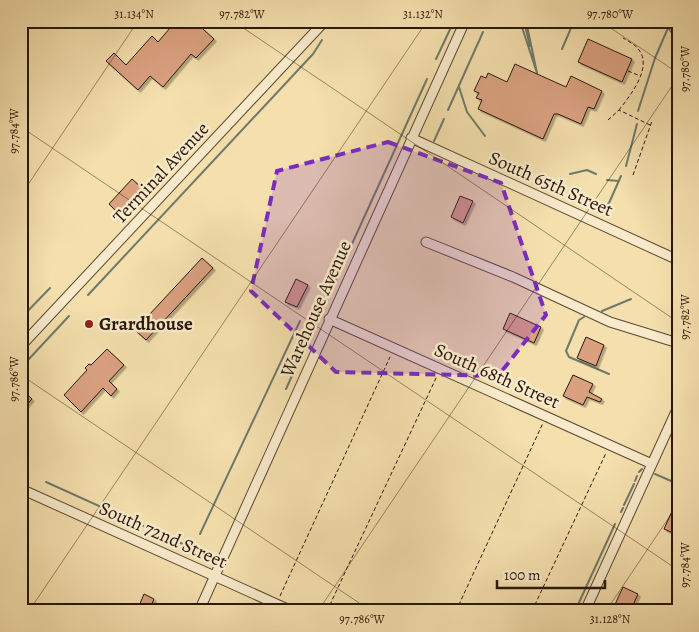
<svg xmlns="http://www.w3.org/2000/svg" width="699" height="632" font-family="Alegreya,serif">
  <defs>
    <filter id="shadow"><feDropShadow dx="2.5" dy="2.5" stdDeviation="0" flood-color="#0004"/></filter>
  </defs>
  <rect width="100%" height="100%" fill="#f4dfad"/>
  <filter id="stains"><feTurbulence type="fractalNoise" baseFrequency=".004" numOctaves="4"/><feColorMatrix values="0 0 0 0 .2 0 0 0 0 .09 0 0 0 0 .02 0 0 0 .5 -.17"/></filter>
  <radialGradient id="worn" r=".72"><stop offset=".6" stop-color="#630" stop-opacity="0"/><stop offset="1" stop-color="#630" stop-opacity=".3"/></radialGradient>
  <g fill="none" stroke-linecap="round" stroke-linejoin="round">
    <path stroke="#6e7a6b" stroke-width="2" d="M520 21 537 73 526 21
      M524 21 530 46
      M663 21 678 41
      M334 28 340 21
      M562 49 574 21
      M436 59 454 21
      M459 87 467 112 485 136
      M448 110 483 32
      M638 111 655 58 668 28
      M434 141 444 119
      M626 166 637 124
      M570 174 587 170 596 174
      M607 180 619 181
      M571 201 577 198 585 200
      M595 205 605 206 609 203 621 176
      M88 295 313 54 322 40
      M602 311 631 299
      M584 317 579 320 566 351 569 357 609 374
      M21 318 50 288
      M28 360 69 316
      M286 389 427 79
      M21 470 25 472
      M639 472 642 469
      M655 474 678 484
      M635 481 637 476
      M46 482 183 544
      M624 505 634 484
      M621 512 623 508
      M200 534 300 321
      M576 609 615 524"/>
  </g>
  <path fill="#daa180" stroke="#28170a" filter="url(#shadow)" d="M176 21H194L214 39 196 58 191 54 163 87 150 76 138 90 106 61 114 53 126 65 152 36 158 42Z
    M588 39 632 59 622 82 578 62Z
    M515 64 566 87 571 76 602 91 594 109 588 107 581 124 558 114H554L543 139 478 109 482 100 476 98 479 93 474 91 481 76 486 78 488 73 507 82Z
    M132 179 142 188 118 213 109 204Z
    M460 196 473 201 463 223 451 217Z
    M202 258 213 268 146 340 135 330Z
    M296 279 308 285 297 307 285 302Z
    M510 313 541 327 534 343 503 329Z
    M586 337 604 345 596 366 577 358Z
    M107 349 124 365 109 381 117 389 111 396 103 388 81 412 64 395 87 370 85 368 89 364 91 365Z
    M573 375 593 384 589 392 602 399 600 402 587 397 583 405 563 396Z
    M21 389 32 399 21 411Z
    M678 498V535L664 529Z
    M623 587 638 594 633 605 645 611H612Z
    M144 594 154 599 149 610 139 606Z"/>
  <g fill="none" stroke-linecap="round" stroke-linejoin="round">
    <defs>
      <path id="minor" d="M411 138 678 260
        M426 242 513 277 610 322 678 343
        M329 319 652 464
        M21 346 325 21
        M21 489 292 611
        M199 611 465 21
        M585 611 678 407"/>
    </defs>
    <use href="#minor" stroke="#5b4933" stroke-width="11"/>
    <path stroke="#28170a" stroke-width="1" stroke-dasharray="4 2.5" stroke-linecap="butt" d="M628 71 638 75
      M619 110C629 97 653 68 639 50 636 45 628 41 623 38
      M608 120 619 110 650 125
      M633 175 652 121
      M280 596 390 357
      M327 611 437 376
      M456 611 543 423
      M532 611 606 453"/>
    <use href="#minor" stroke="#f8eaca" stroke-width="9"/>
  </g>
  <path fill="#7b2cbf" fill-opacity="0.2" stroke="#7b2cbf" stroke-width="4" stroke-dasharray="10 6" stroke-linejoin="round" d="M388 142 501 183 546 315 498 376 336 372 251 291 277 171Z"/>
  <path fill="none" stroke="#28170a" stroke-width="1" stroke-opacity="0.45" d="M233 21 678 322M600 21 678 73M21 127 678 570M21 195 138 21M21 375 371 611M29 611 427 21M318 611 678 77M606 611 678 504"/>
  <circle fill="#8f2418" stroke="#f8eaca" stroke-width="2" cx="89" cy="324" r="5"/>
  <g text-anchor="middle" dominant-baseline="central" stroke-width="5" stroke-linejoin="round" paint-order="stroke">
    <g font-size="19" fill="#28170a" stroke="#f8eaca">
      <text transform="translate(161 173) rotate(-47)">Terminal Avenue</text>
      <text transform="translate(551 184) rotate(24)">South 65th Street</text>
      <text transform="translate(316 309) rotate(-66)">Warehouse Avenue</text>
      <text transform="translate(497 376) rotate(24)">South 68th Street</text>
      <text transform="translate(163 535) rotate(24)">South 72nd Street</text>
    </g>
    <g font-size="19" font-weight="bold" fill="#28170a" stroke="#f8eaca" text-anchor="start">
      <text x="99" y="324">Grardhouse</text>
    </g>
  </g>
  <rect width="699" height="632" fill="none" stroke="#f4dfad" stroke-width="55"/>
  <path d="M497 580v8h108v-8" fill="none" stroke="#28170a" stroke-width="2.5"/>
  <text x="504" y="580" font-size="15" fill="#28170a" stroke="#f8eaca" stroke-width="4" paint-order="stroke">100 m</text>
  <rect x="28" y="28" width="644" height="576" fill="none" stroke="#28170a" stroke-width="2"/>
  <g font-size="12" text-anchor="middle" fill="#28170a">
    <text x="134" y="18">31.134°N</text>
    <text x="242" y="18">97.782°W</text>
    <text x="423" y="18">31.132°N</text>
    <text x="610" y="18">97.780°W</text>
    <text transform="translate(685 69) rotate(-90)" y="4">97.780°W</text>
    <text transform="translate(14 131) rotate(-90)" y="4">97.784°W</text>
    <text transform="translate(685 317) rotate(-90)" y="4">97.782°W</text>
    <text transform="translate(14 379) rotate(-90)" y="4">97.786°W</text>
    <text transform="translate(685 565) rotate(-90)" y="4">97.784°W</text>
    <text x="362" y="623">97.786°W</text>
    <text x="610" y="623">31.128°N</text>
  </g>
  <rect width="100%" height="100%" filter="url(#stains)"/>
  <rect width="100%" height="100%" fill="url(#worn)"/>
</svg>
